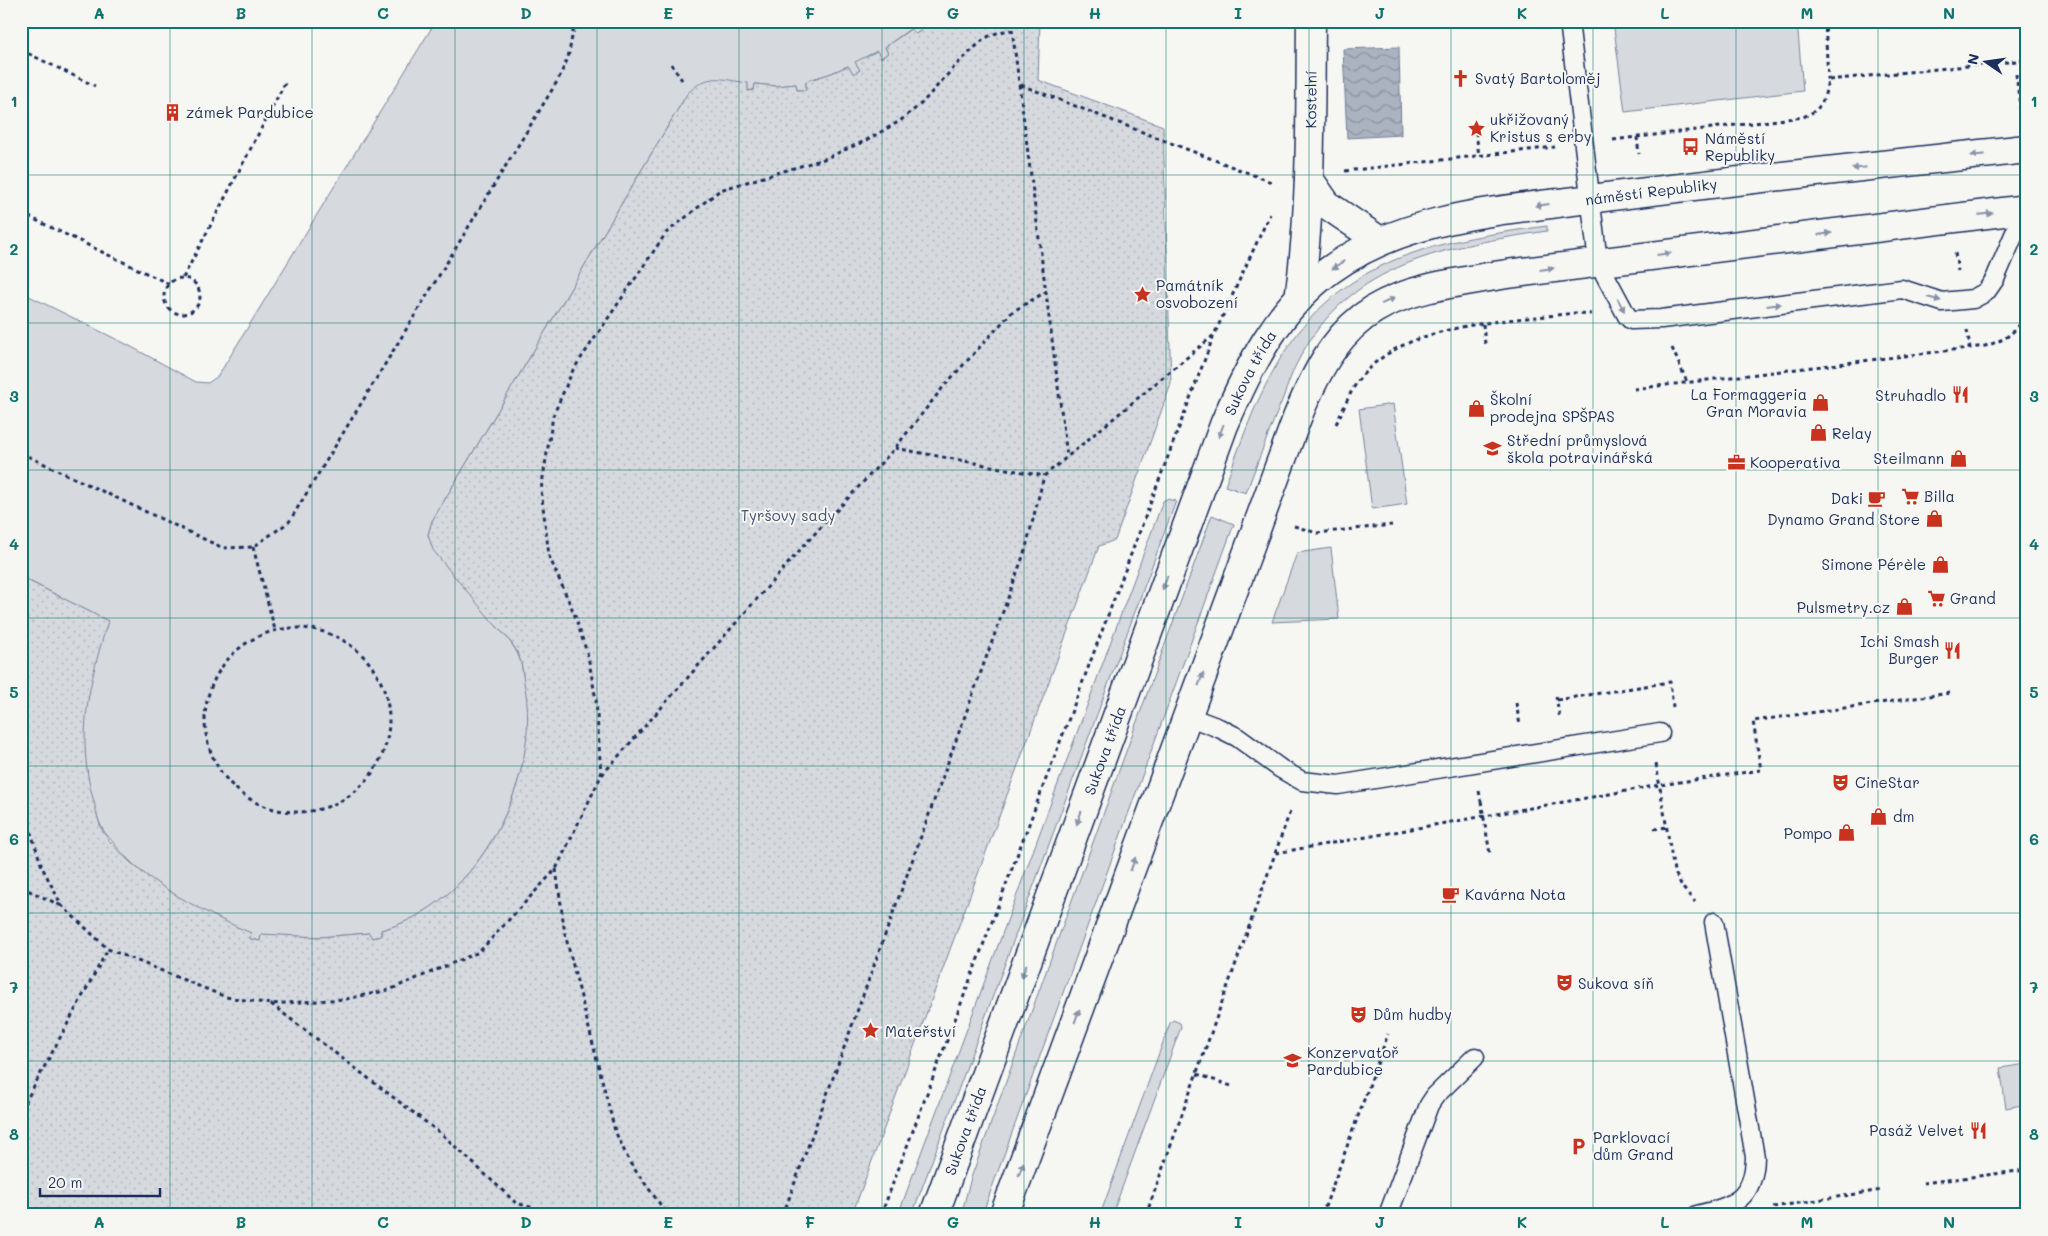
<svg xmlns="http://www.w3.org/2000/svg" width="2048" height="1236" font-family="Mali,sans-serif">
  <defs>
    <pattern id="park-dots" width="8" height="8" patternUnits="userSpaceOnUse" patternTransform="scale(1.25)"><rect width="8" height="8" fill="#d6d9dd"/><path d="M2 2h.1M6 6h.1" fill="none" stroke="#b7bbc0" stroke-width="1.8" stroke-linecap="round"/></pattern>
    <pattern id="water-waves" width="16" height="10" patternUnits="userSpaceOnUse" patternTransform="scale(1.25)"><rect width="16" height="10" fill="#abb2c0"/><path d="M0 5q4-4 8 0t8 0" fill="none" stroke="#8a919f"/></pattern>
  </defs>
  <rect width="100%" height="100%" fill="#f6f6f2"/>
  <filter id="ink" filterUnits="userSpaceOnUse"><feTurbulence type="fractalNoise" baseFrequency=".02" numOctaves="2"/><feDisplacementMap in="SourceGraphic" scale="10" xChannelSelector="R" yChannelSelector="G"/><feConvolveMatrix kernelMatrix="1 2 1 2 8 2 1 2 1" color-interpolation-filters="sRGB"/></filter>
  <g filter="url(#ink)">
    <path fill="#d6d9dd" stroke="#78849e" d="M433 21H919L918 23 923 29 916 34 910 29 885 47 888 53 881 58 856 63 860 70 853 74 848 66 829 74 806 81V90H797L796 84 776 86 755 84 754 90 687 94 432 521 428 535C449 563 471 591 492 620 501 631 514 644 519 657 522 663 522 672 524 679 525 687 528 696 529 705 532 794 472 908 381 930V936L371 938 369 933 320 937 261 935V941L249 939 250 933C201 912 146 885 112 841 108 836 103 831 101 826 85 790 82 744 86 706 89 676 99 648 108 621L21 577V292L128 345 196 382 208 383 218 376 434 24Z
      M1613 21H1797L1803 91 1625 112Z
      M1547 226V231C1450 246 1349 262 1299 359 1292 371 1288 385 1283 398 1270 429 1258 461 1246 493L1225 486C1239 448 1252 409 1272 373 1334 259 1428 242 1547 226Z
      M1393 404 1407 504 1372 509 1359 409Z
      M1166 499 1176 501 912 1215H898L1163 501Z
      M1212 515 1234 524 982 1215H961L971 1178Z
      M1331 548 1339 619 1272 622 1297 553Z
      M1173 1020 1180 1023 1181 1027 1112 1215H1100L1170 1023Z
      M2027 1064V1104L2006 1108 2000 1068Z"/>
    <path fill="url(#park-dots)" stroke="#78849e" d="M919 21H1040L1038 80 1163 126 1171 384 1115 540 1099 546 852 1215H21V577L108 621C89 683 75 737 94 802 96 810 98 820 101 828 126 873 204 913 251 933L250 939 260 941 261 934 320 937 369 933 372 938 381 936V930C478 906 544 777 524 682 523 674 522 664 519 656 514 643 500 631 491 620 472 597 452 574 433 550L428 535 432 521 687 94C709 72 719 79 748 83V91L754 90 755 84 776 86 796 84 797 90H806V81L829 74 848 66 854 74 860 70 855 62 877 51 881 58 888 53 885 47 911 29 916 34 923 29 918 23Z"/>
    <path fill="url(#water-waves)" stroke="#717e99" d="M1399 47 1401 135 1347 138 1343 49Z"/>
    <g fill="none" stroke-linecap="round" stroke-linejoin="round">
      <defs>
        <path id="service" d="M1569 21 1598 262 1627 316 1631 320 1661 319 1902 289 1942 302 1973 299 1986 292 1995 279 2025 209
          M1187 716 1219 728 1237 737 1281 769 1302 781 1338 785 1660 733
          M1388 1215 1429 1105 1435 1096 1475 1057
          M1697 1215C1733 1206 1754 1200 1755 1157L1714 922"/>
        <g id="minor">
          <path d="M1309 179 1327 205 1380 241"/>
          <path id="s1" d="M1299 299C1312 207 1310 114 1311 21"/>
        </g>
        <g id="tertiary">
          <path id="s2" d="M934 1215 1224 425C1248 368 1278 308 1330 270 1406 215 1501 211 1590 199 1735 180 1881 165 2027 149"/>
          <path d="M1004 1215 1297 418C1345 298 1390 293 1507 274L2027 209"/>
        </g>
      </defs>
      <use href="#service" stroke="#1b2f5e" stroke-width="21"/>
      <use href="#minor" stroke="#1b2f5e" stroke-width="31"/>
      <use href="#tertiary" stroke="#1b2f5e" stroke-width="31"/>
      <path stroke="#1b2f5e" stroke-width="3" stroke-dasharray="4 4" stroke-linecap="butt" d="M1011 21 1067 456
        M1825 21 1828 80
        M21 50 95 86
        M671 64 682 80
        M2016 74 2021 114
        M1021 85 1274 183
        M1476 132 1479 156
        M1637 137 1639 154
        M1613 140 1803 117C1823 109 1824 100 1828 80L2027 60
        M1345 171 1555 147
        M21 213 169 284
        M1955 253 1958 271
        M183 278 285 83
        M164 296a18 18 0 1 1 36 0a18 18 0 1 1-36 0Z
        M1483 324 1485 344
        M1967 330 1970 347
        M1672 348 1687 382
        M1634 389 1985 346C2008 339 2012 334 2027 316
        M1336 424C1344 409 1350 390 1361 377 1405 322 1510 321 1575 313L1591 314
        M895 448 1044 476
        M21 453 223 548 253 547 289 522 558 80 568 58 575 21
        M1294 526 1317 533 1392 525
        M253 547 275 630
        M205 720a92 92 0 1 1 184 0a92 92 0 1 1-184 0Z
        M1556 696 1560 719
        M1557 700 1670 682 1673 707
        M1516 703 1520 725
        M21 744 27 820 42 867 62 906 108 949 226 997 271 1004 346 999 389 990 479 952 556 869 601 776 808 541 895 448 944 386 1012 312 1047 291
        M1656 764 1674 871 1683 888 1695 902
        M601 775 596 700 588 656 574 613 549 556 541 490 553 416 573 370 666 233 720 190 824 159 865 141 900 121 922 103 956 65 985 38 999 32 1011 30
        M1479 791 1481 801
        M1654 829 1667 827
        M1276 853 1660 785 1761 770 1753 721 1950 693
        M556 869 565 934 615 1131 630 1163 668 1215
        M21 887 62 906
        M271 1004 444 1136 516 1203 558 1215
        M1197 1074 1234 1087
        M21 1110 108 949
        M1923 1183 2027 1170
        M21 1206 42 1215
        M1773 1207 1882 1190
        M783 1215 1025 551 1044 476 1214 335
        M881 1215 1214 335 1270 214
        M1146 1215 1291 809
        M1322 1215 1388 1034"/>
      <use href="#service" stroke="#f6f6f2" stroke-width="18"/>
      <use href="#minor" stroke="#f6f6f2" stroke-width="28"/>
      <use href="#tertiary" stroke="#f6f6f2" stroke-width="28"/>
      <path stroke="#1b2f5e" stroke-width="3" stroke-dasharray="4 4" stroke-linecap="butt" d="M1481 801 1490 854"/>
    </g>
    <defs><path id="oneway-solid" d="M-6-.8H1V-3.2L6.5 0L1 3.2V.8H-6Z" transform="scale(1.25)"/></defs>
    <g fill="#8892a8">
      <use href="#oneway-solid" transform="translate(1978 155) rotate(174)"/>
      <use href="#oneway-solid" transform="translate(1859 168) rotate(174)"/>
      <use href="#oneway-solid" transform="translate(1542 205) rotate(173)"/>
      <use href="#oneway-solid" transform="translate(1986 214) rotate(-7)"/>
      <use href="#oneway-solid" transform="translate(1825 234) rotate(-7)"/>
      <use href="#oneway-solid" transform="translate(1664 254) rotate(-7)"/>
      <use href="#oneway-solid" transform="translate(1338 265) rotate(147)"/>
      <use href="#oneway-solid" transform="translate(1547 269) rotate(-7)"/>
      <use href="#oneway-solid" transform="translate(1934 299) rotate(15)"/>
      <use href="#oneway-solid" transform="translate(1388 301) rotate(-24)"/>
      <use href="#oneway-solid" transform="translate(1621 305) rotate(62)"/>
      <use href="#oneway-solid" transform="translate(1774 305) rotate(-7)"/>
      <use href="#oneway-solid" transform="translate(1221 431) rotate(111)"/>
      <use href="#oneway-solid" transform="translate(1165 583) rotate(110)"/>
      <use href="#oneway-solid" transform="translate(1201 679) rotate(-70)"/>
      <use href="#oneway-solid" transform="translate(1079 818) rotate(110)"/>
      <use href="#oneway-solid" transform="translate(1133 864) rotate(-70)"/>
      <use href="#oneway-solid" transform="translate(1024 971) rotate(110)"/>
      <use href="#oneway-solid" transform="translate(1077 1016) rotate(-70)"/>
      <use href="#oneway-solid" transform="translate(1021 1169) rotate(-70)"/>
    </g>
  </g>
  <path fill="none" stroke="#0f766e" stroke-width="1" stroke-opacity="0.55" d="M170 21V1215M312 21V1215M455 21V1215M597 21V1215M739 21V1215M882 21V1215M1024 21V1215M1166 21V1215M1309 21V1215M1451 21V1215M1593 21V1215M1736 21V1215M1878 21V1215M21 175H2027M21 323H2027M21 470H2027M21 618H2027M21 766H2027M21 913H2027M21 1061H2027"/>
  <defs>
    <symbol id="church-bare" viewBox="-9 -9 18 18"><path d="M-1.2-6h2.4v3.5h3.3v2.4h-3.3V6h-2.4V-.1h-3.3v-2.4h3.3Z" fill="#c8321e" stroke="#f6f6f2" stroke-width="2.5" paint-order="stroke"/></symbol>
    <symbol id="building-bare" viewBox="-9 -9 18 18"><path d="M-4-6H4V6H1V3H-1V6H-4ZM-2.5-4.3h1.7v1.8h-1.7ZM.8-4.3h1.7v1.8H.8ZM-2.5-1h1.7V.8h-1.7ZM.8-1h1.7V.8H.8Z" fill="#c8321e" stroke="#f6f6f2" stroke-width="2.5" paint-order="stroke"/></symbol>
    <symbol id="sight-bare" viewBox="-9 -9 18 18"><path d="M0-6L1.8-2.2L6-1.7L2.9 1.2L3.7 5.4L0 3.3L-3.7 5.4L-2.9 1.2L-6-1.7L-1.8-2.2Z" fill="#c8321e" stroke="#f6f6f2" stroke-width="2.5" paint-order="stroke"/></symbol>
    <symbol id="bus-bare" viewBox="-9 -9 18 18"><path d="M-5-6H5V4H4V6H2V4H-2V6H-4V4H-5ZM-3.5-4V0h7V-4ZM-3.5 1.2v1.5H-2V1.2ZM2 1.2v1.5H3.5V1.2Z" fill="#c8321e" stroke="#f6f6f2" stroke-width="2.5" paint-order="stroke"/></symbol>
    <symbol id="restaurant-bare" viewBox="-9 -9 18 18"><path d="M-5-6h1v4h1v-4h1v4h1v-4h1v5L-1.5 .5V6h-2V.5L-5-1ZM5-6V6H3V1.5H1.5Q1.5-4 5-6Z" fill="#c8321e" stroke="#f6f6f2" stroke-width="2.5" paint-order="stroke"/></symbol>
    <symbol id="shop-bare" viewBox="-9 -9 18 18"><path d="M-5-2.5h2.3a2.7 3.5 0 0 1 5.4 0H5L5.5 6h-11ZM-1.5-2.5h3a1.5 2.3 0 0 0-3 0Z" fill="#c8321e" stroke="#f6f6f2" stroke-width="2.5" paint-order="stroke"/></symbol>
    <symbol id="school-bare" viewBox="-9 -9 18 18"><path d="M0-5L7-2L0 1L-7-2ZM-4 1L0 2.5L4 1V4Q0 6-4 4Z" fill="#c8321e" stroke="#f6f6f2" stroke-width="2.5" paint-order="stroke"/></symbol>
    <symbol id="office-bare" viewBox="-9 -9 18 18"><path d="M-6-3h4V-5.5h4V-3h4V5H-6ZM-1-4.5V-3h2v-1.5ZM-6 0V1H6V0Z" fill="#c8321e" stroke="#f6f6f2" stroke-width="2.5" paint-order="stroke"/></symbol>
    <symbol id="supermarket-bare" viewBox="-9 -9 18 18"><path d="M-6-5.5h2.5l.6 2H6L4.5 2H-2.5L-4.4-4H-6ZM-1.5 3.2a1.3 1.3 0 1 0 .1 0ZM3 3.2a1.3 1.3 0 1 0 .1 0Z" fill="#c8321e" stroke="#f6f6f2" stroke-width="2.5" paint-order="stroke"/></symbol>
    <symbol id="cafe-bare" viewBox="-9 -9 18 18"><path d="M-5.5-4.5H6V0H3Q3 3.5 0 3.5H-2.5Q-5.5 3.5-5.5 0ZM3-3.2v2h1.7v-2ZM-6 4.5H4V6H-6Z" fill="#c8321e" stroke="#f6f6f2" stroke-width="2.5" paint-order="stroke"/></symbol>
    <symbol id="theatre-bare" viewBox="-9 -9 18 18"><path d="M-5-5.5Q0-4 5-5.5V0Q5 5 0 6Q-5 5-5 0ZM-3.3-2.5H-1v1.5H-3.3ZM1-2.5H3.3v1.5H1ZM-2.8 1Q0 5.5 2.8 1Z" fill="#c8321e" stroke="#f6f6f2" stroke-width="2.5" paint-order="stroke"/></symbol>
    <symbol id="parking-bare" viewBox="-9 -9 18 18"><path d="M-3.5-5.5H1a3.5 3.5 0 0 1 0 7H-1V5.5H-3.5ZM-1-3.4V-.6H.8a1.4 1.4 0 0 0 0-2.8Z" fill="#c8321e" stroke="#f6f6f2" stroke-width="2.5" paint-order="stroke"/></symbol>
  </defs>
  <g fill-rule="evenodd">
    <use href="#church-bare" x="1448" y="66" width="25" height="25"/>
    <use href="#building-bare" x="160" y="100" width="25" height="25"/>
    <use href="#sight-bare" x="1464" y="116" width="25" height="25"/>
    <use href="#bus-bare" x="1678" y="134" width="25" height="25"/>
    <use href="#sight-bare" x="1130" y="282" width="25" height="25"/>
    <use href="#restaurant-bare" x="1948" y="382" width="25" height="25"/>
    <use href="#shop-bare" x="1808" y="390" width="25" height="25"/>
    <use href="#shop-bare" x="1464" y="396" width="25" height="25"/>
    <use href="#shop-bare" x="1806" y="420" width="25" height="25"/>
    <use href="#school-bare" x="1480" y="436" width="25" height="25"/>
    <use href="#shop-bare" x="1946" y="446" width="25" height="25"/>
    <use href="#office-bare" x="1724" y="450" width="25" height="25"/>
    <use href="#supermarket-bare" x="1898" y="484" width="25" height="25"/>
    <use href="#cafe-bare" x="1864" y="486" width="25" height="25"/>
    <use href="#shop-bare" x="1922" y="506" width="25" height="25"/>
    <use href="#shop-bare" x="1928" y="552" width="25" height="25"/>
    <use href="#supermarket-bare" x="1924" y="586" width="25" height="25"/>
    <use href="#shop-bare" x="1892" y="594" width="25" height="25"/>
    <use href="#restaurant-bare" x="1940" y="638" width="25" height="25"/>
    <use href="#theatre-bare" x="1828" y="770" width="25" height="25"/>
    <use href="#shop-bare" x="1866" y="804" width="25" height="25"/>
    <use href="#shop-bare" x="1834" y="820" width="25" height="25"/>
    <use href="#cafe-bare" x="1438" y="882" width="25" height="25"/>
    <use href="#theatre-bare" x="1552" y="970" width="25" height="25"/>
    <use href="#theatre-bare" x="1346" y="1002" width="25" height="25"/>
    <use href="#sight-bare" x="858" y="1018" width="25" height="25"/>
    <use href="#school-bare" x="1280" y="1048" width="25" height="25"/>
    <use href="#restaurant-bare" x="1966" y="1118" width="25" height="25"/>
    <use href="#parking-bare" x="1566" y="1134" width="25" height="25"/>
  </g>
  <g text-anchor="middle" dominant-baseline="central" stroke-width="4" stroke-linejoin="round" paint-order="stroke">
    <g font-size="15" fill="#1b2f5e" stroke="#f6f6f2" text-anchor="start">
      <text x="1475" y="78">Svatý Bartoloměj</text>
      <text x="186" y="112">zámek Pardubice</text>
      <text x="1490" y="119">ukřižovaný<tspan x="1490" dy="17">Kristus s erby</tspan></text>
      <text x="1705" y="138">Náměstí<tspan x="1705" dy="17">Republiky</tspan></text>
      <text x="1156" y="285">Památník<tspan x="1156" dy="17">osvobození</tspan></text>
      <text x="1807" y="394" text-anchor="end">La Formaggeria<tspan x="1807" dy="17">Gran Moravia</tspan></text>
      <text x="1946" y="395" text-anchor="end">Struhadlo</text>
      <text x="1490" y="399">Školní<tspan x="1490" dy="17">prodejna SPŠPAS</tspan></text>
      <text x="1832" y="433">Relay</text>
      <text x="1507" y="440">Střední průmyslová<tspan x="1507" dy="17">škola potravinářská</tspan></text>
      <text x="1944" y="458" text-anchor="end">Steilmann</text>
      <text x="1750" y="462">Kooperativa</text>
      <text x="1924" y="496">Billa</text>
      <text x="1863" y="498" text-anchor="end">Daki</text>
      <text x="1920" y="519" text-anchor="end">Dynamo Grand Store</text>
      <text x="1926" y="564" text-anchor="end">Simone Pérèle</text>
      <text x="1950" y="598">Grand</text>
      <text x="1890" y="607" text-anchor="end">Pulsmetry.cz</text>
      <text x="1939" y="641" text-anchor="end">Ichi Smash<tspan x="1939" dy="17">Burger</tspan></text>
      <text x="1855" y="782">CineStar</text>
      <text x="1893" y="816">dm</text>
      <text x="1832" y="833" text-anchor="end">Pompo</text>
      <text x="1465" y="894">Kavárna Nota</text>
      <text x="1578" y="983">Sukova síň</text>
      <text x="1373" y="1014">Dům hudby</text>
      <text x="885" y="1031">Mateřství</text>
      <text x="1307" y="1052">Konzervatoř<tspan x="1307" dy="17">Pardubice</tspan></text>
      <text x="1964" y="1130" text-anchor="end">Pasáž Velvet</text>
      <text x="1593" y="1137">Parklovací<tspan x="1593" dy="17">dům Grand</tspan></text>
    </g>
    <g font-size="15" fill="#1b2f5e" stroke="#f6f6f2">
      <text stroke="none"><textPath href="#s1" startOffset="200">Kostelní</textPath></text>
      <text stroke="none"><textPath href="#s2" startOffset="1366">náměstí Republiky</textPath></text>
      <text stroke="none"><textPath href="#s2" startOffset="900">Sukova třída</textPath></text>
      <text stroke="none"><textPath href="#s2" startOffset="495">Sukova třída</textPath></text>
      <text stroke="none"><textPath href="#s2" startOffset="90">Sukova třída</textPath></text>
    </g>
    <g font-size="15" fill="#405177" stroke="#f6f6f2">
      <text x="788" y="515">Tyršovy sady</text>
    </g>
  </g>
  <rect width="2048" height="1236" fill="none" stroke="#f6f6f2" stroke-width="55"/>
  <g transform="translate(1986 62) rotate(283)" stroke="#f6f6f2" stroke-width="4" paint-order="stroke">
  <path d="M0-4L9 19L0 12L-9 19Z" fill="#1b2f5e"/>
  <text y="-8" font-size="14" font-weight="bold" text-anchor="middle" fill="#1b2f5e">N</text>
  </g>
  <path d="M40 1188v8h120v-8" fill="none" stroke="#1b2f5e" stroke-width="2.5"/>
  <text x="48" y="1188" font-size="15" fill="#1b2f5e" stroke="#f6f6f2" stroke-width="4" paint-order="stroke">20 m</text>
  <rect x="28" y="28" width="1992" height="1180" fill="none" stroke="#0f766e" stroke-width="2"/>
  <g font-size="16" text-anchor="middle" font-weight="bold" fill="#0f766e">
    <text x="99" y="19">A</text>
    <text x="241" y="19">B</text>
    <text x="383" y="19">C</text>
    <text x="526" y="19">D</text>
    <text x="668" y="19">E</text>
    <text x="810" y="19">F</text>
    <text x="953" y="19">G</text>
    <text x="1095" y="19">H</text>
    <text x="1238" y="19">I</text>
    <text x="1380" y="19">J</text>
    <text x="1522" y="19">K</text>
    <text x="1665" y="19">L</text>
    <text x="1807" y="19">M</text>
    <text x="1949" y="19">N</text>
    <text x="14" y="107">1</text>
    <text x="2034" y="107">1</text>
    <text x="14" y="255">2</text>
    <text x="2034" y="255">2</text>
    <text x="14" y="402">3</text>
    <text x="2034" y="402">3</text>
    <text x="14" y="550">4</text>
    <text x="2034" y="550">4</text>
    <text x="14" y="698">5</text>
    <text x="2034" y="698">5</text>
    <text x="14" y="845">6</text>
    <text x="2034" y="845">6</text>
    <text x="14" y="993">7</text>
    <text x="2034" y="993">7</text>
    <text x="14" y="1140">8</text>
    <text x="2034" y="1140">8</text>
    <text x="99" y="1228">A</text>
    <text x="241" y="1228">B</text>
    <text x="383" y="1228">C</text>
    <text x="526" y="1228">D</text>
    <text x="668" y="1228">E</text>
    <text x="810" y="1228">F</text>
    <text x="953" y="1228">G</text>
    <text x="1095" y="1228">H</text>
    <text x="1238" y="1228">I</text>
    <text x="1380" y="1228">J</text>
    <text x="1522" y="1228">K</text>
    <text x="1665" y="1228">L</text>
    <text x="1807" y="1228">M</text>
    <text x="1949" y="1228">N</text>
  </g>
</svg>
